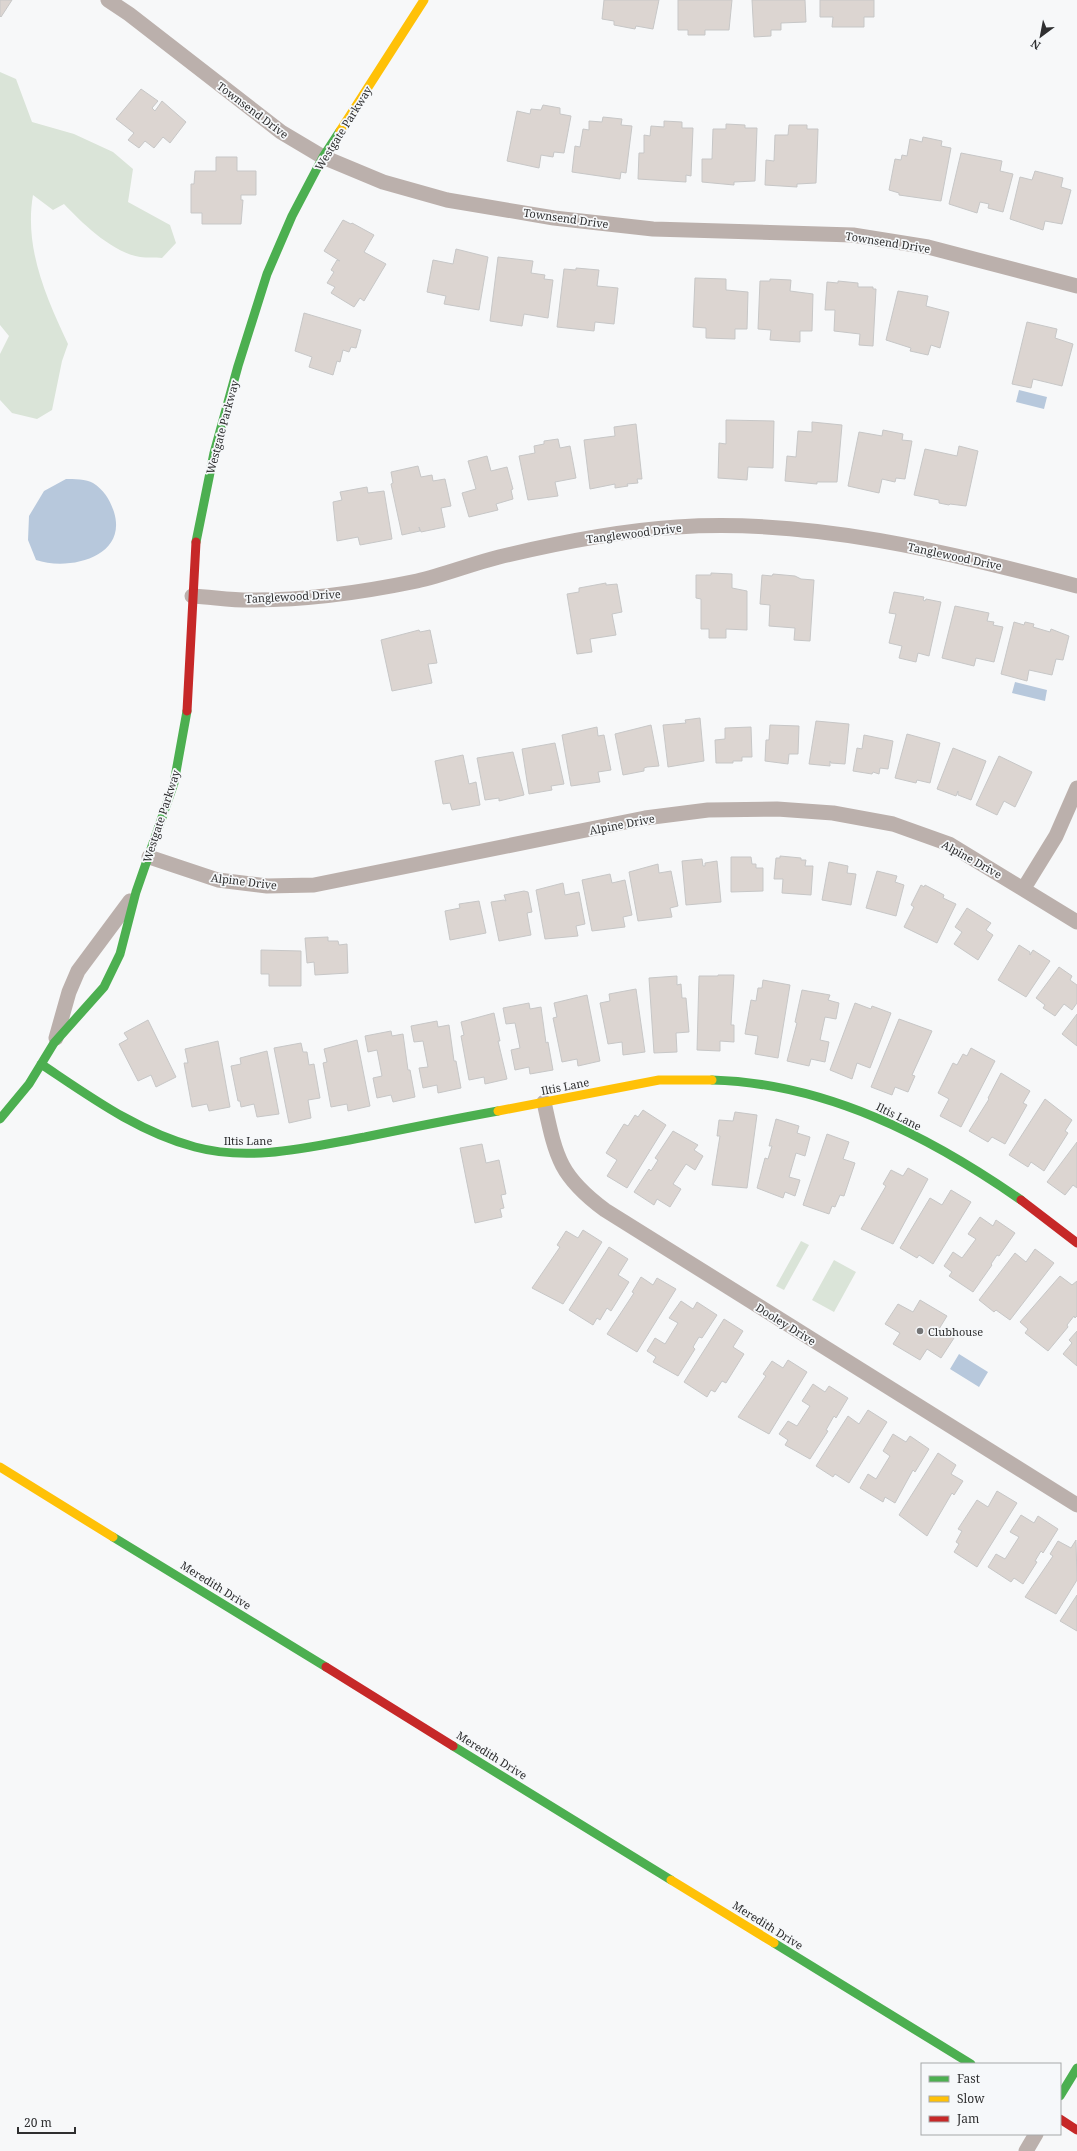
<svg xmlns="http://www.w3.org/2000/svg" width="1077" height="2151" font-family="'Noto Serif',serif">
  <rect width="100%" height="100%" fill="#f7f8f9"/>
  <path fill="#dae4d8" d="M0 72 16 79 32 122 74 134 113 152 133 169 128 202 170 225 176 243 162 258C155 257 147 258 140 257 113 253 82 223 64 204L53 210 33 195C24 248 46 297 68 344L62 361 52 410 37 419 12 413 0 400V354L9 336 0 325Z
    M801 1241 809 1245 784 1290 776 1286Z
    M834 1260 856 1272 834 1312 812 1300Z"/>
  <path fill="#b7c8dc" d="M1019 390 1047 397 1044 409 1016 402Z
    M66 479C73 479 87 479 93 483 104 490 110 500 114 512 128 558 68 571 36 560L28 540 29 516 44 491Z
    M1015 682 1047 690 1045 701 1012 693Z
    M959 1354 988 1372 979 1387 950 1369Z"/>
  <path fill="#dcd5d1" stroke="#c7c7c7" d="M0 0H12L1 17 0 16Z
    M604 0H659L653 29 636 26 635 29 614 25V21L602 19Z
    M678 0H732L729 30H705V35H688V30H678Z
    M752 0H805L806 22 781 23V30H771V36L754 37Z
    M820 0H874V17H864V27H832L833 17H820Z
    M141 89 158 101 152 108 155 111 162 101 186 122 170 143 163 137 154 148 145 141 139 148 128 140 134 133 116 119Z
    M543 105 560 108V114L571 116 564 153 554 152 553 157 541 155 539 168 507 161 517 111 530 114 531 109 541 110Z
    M603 117 622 119 621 125 632 126 626 173 621 172 620 179 572 172 575 146 580 147 583 129 589 130V121L602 122Z
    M664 121 682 122V128H693L691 176 686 175V182L638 179 639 153H644V135L650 136 651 126 664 127Z
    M726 124 745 125V128H757L755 181 734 182V185L702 182V159H712L713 129H726Z
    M789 125H807V129H818L816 183 797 184V187L765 185 766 160 774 161 775 135H788Z
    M923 137 942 141 941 146 951 148 941 201 899 195V193L889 190 895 159 901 160 902 155 907 156 910 139 922 142Z
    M961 153 1002 161 1000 171 1013 174 1003 212 988 208 989 204 980 202 977 213 949 204Z
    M216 157H237V171H256V195H241V200H243L241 224H202V213H191V184H194L195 171H216Z
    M1035 171 1063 178 1061 187 1071 190 1062 224 1045 221 1043 230 1010 219 1020 177 1032 180Z
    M343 220 351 224 352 223 374 235 364 252 386 264 364 301 360 298 354 307 331 293 335 287 327 283 334 272 331 270 337 260 340 261 324 251Z
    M456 249 488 257 479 310 444 304 446 296 427 292 433 260 453 264Z
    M498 257 533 261 531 273 545 275 544 279 553 280 548 318 524 314 522 326 490 321Z
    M576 268 599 270 597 286 618 288 614 324 595 322 594 331 557 327 564 269 576 270Z
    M695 278 726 279V290L748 292 747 329H735V339L706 338V328L693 327Z
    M770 279 791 280 790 291 813 294 812 331H800V342L770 340 771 330 758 329 760 281H770Z
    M838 281 858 283V287H873V289H876L873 346 859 345 860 334 834 331 835 310H825L827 282 838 283Z
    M898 291 928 296 926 306 949 312 940 348 931 345 928 355 910 351 911 348 886 340Z
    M304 313 361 330 356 348 351 347 349 352 343 350 340 362 337 361 333 375 309 367 312 357 295 351Z
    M1027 322 1057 329 1055 338 1073 344 1062 386 1033 379 1031 388 1012 384Z
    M726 420 774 421 773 468 748 467 747 480 718 478 719 443 726 444Z
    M812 422 842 425 837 482H817V484L785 481 787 456 796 457 798 431 812 432Z
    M636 424 642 479H637L638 483 627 484 628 486 615 488V484L590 489 584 440 615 436 614 427Z
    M883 430 903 434 902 440 912 441 905 479 896 478 895 482 882 479 879 493 848 486 859 432 882 436Z
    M558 439 560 448 570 446 576 478 555 482 558 496 528 500 519 456 535 453 534 446 544 444V441Z
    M959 446 978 451 966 506 950 504 949 505 939 503V500L914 495 925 449 957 456Z
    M487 456 491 471 507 467 513 489 511 490 513 499 496 504 498 510 469 517 462 493 476 489 468 461Z
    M418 466 421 477 432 475 433 481 445 479 451 506 441 508 445 527 421 532 419 527 420 531 402 535 391 484 393 483 391 472Z
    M367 487 368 493 384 491 392 539 360 545 358 537 337 541 333 502 342 500 340 492Z
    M711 573 732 574V588L747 591V630L726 629V638H709V629H701V599L696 598V575H711Z
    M773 574 795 576 801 579 814 580 810 641 794 640 795 628 769 626 770 605 760 604 762 575 772 576Z
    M606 583V585L617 584 622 612 612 614 616 635 590 639 592 652 577 654 567 594 579 592V588Z
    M894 592 924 597 923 600 925 601 926 599 941 602 929 656 918 653 916 662 899 658 902 646 889 643 896 614 889 613Z
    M955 606 989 613 987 621 994 622 993 625 1003 627 994 662 976 658 974 666 942 658Z
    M1014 622 1024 625 1025 622 1034 624 1033 627 1050 632 1051 629 1069 636 1063 660 1056 659 1052 675 1029 670 1027 681 1001 674Z
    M419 630 420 632 430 630 437 663 428 664 432 683 392 691 381 640Z
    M700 718 704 761 668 767 663 725 686 723 685 720Z
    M816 721 849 724 845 764 831 763 830 761V766L809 764Z
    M651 725 659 766 647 767 644 768V771L623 775 615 734Z
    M770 725 799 726 798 754H789L788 764 765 761 766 740H769Z
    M597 727 598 736 604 735 611 770 598 772 600 782 571 786 562 735Z
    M751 727 752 757H742V761H733V763H716L715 740 725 739V728Z
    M907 734 940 743 930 783 917 780 916 783 895 778Z
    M864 735 893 741 888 769 880 768 879 774 873 772 872 774 853 771 857 748 862 749Z
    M555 743 564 784 551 786 552 790 529 794 522 749Z
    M953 748 986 761 971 800 958 795V791L956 796 937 789Z
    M513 752 524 795 499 801V798L485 800 477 758Z
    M463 755 469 784 476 782 480 805 452 810 450 803 443 804 435 761Z
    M999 756 1032 772 1015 807 1004 801 997 815 976 805Z
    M780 856 801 858V860H806L805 866H813L811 895 782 893 783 879H774L776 858H780Z
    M731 857H751L752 864H756V868H763V891L731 892Z
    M702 859 703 866H705V863L717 861 721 902 686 905 682 861Z
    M829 862 848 866 847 873 856 874 851 905 822 900Z
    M658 864 659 873 671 871 678 906 670 908 672 917 638 921 629 872Z
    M877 871 897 876 895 882 904 885 896 916 866 908Z
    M610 874 612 883 625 880 632 915 623 917 625 927 592 931 582 880Z
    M563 883 565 895 579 892 585 924 576 926 578 936 545 939 536 890Z
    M921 885 924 887 925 885 944 895 943 898 956 904 937 943 904 927 914 907 911 905Z
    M524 891 528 892 532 912 527 913 531 935 499 941 491 902 504 900 506 901 504 895Z
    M479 901 486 933 450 940 445 911 460 908 459 904Z
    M967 908 991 923 986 930 993 935 978 960 954 944 962 932 955 927Z
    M328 937V941H338L339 945 347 944 348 973 315 975 314 962 307 963 305 938Z
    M1019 945 1030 952V955L1033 950 1050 961 1026 997 998 980Z
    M261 950 301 951V986H269V974H261Z
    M1059 967 1072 976 1070 980 1077 985V1003L1072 1010 1064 1004 1055 1016 1043 1008 1045 1005 1036 998Z
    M718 975H734L731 1025H734V1042L720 1041V1051L697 1050 699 976H718Z
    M677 976V985L681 984 682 998H686L689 1032 676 1033 677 1052 654 1053 649 978Z
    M763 980 790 985 778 1058 755 1054 758 1036 745 1034 751 1000 756 1001 758 988H762Z
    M636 989 645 1052 623 1055 622 1042 608 1044 600 1003 610 1001 609 994Z
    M802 990 830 995 828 1000 839 1003 836 1019 825 1017 820 1040 829 1042 825 1062 811 1059 809 1066 787 1061 797 1023 795 1022Z
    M587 995 600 1061 578 1066 577 1059 562 1062 553 1018 557 1017 554 1003Z
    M529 1003 530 1009 541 1007 546 1043 548 1042 553 1070 530 1074 529 1067 515 1070 511 1050 520 1048 515 1023 506 1024 503 1008Z
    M855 1003 871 1009 872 1006 891 1013 870 1068 857 1063 852 1079 830 1070Z
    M494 1013 500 1041H498L507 1079 485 1084 484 1077 469 1080 461 1036 464 1035 461 1022Z
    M1077 1014V1046L1062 1034Z
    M899 1019 932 1031 912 1075 915 1076 908 1092 895 1087 892 1095 871 1087Z
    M148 1020 176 1077 156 1087 151 1075 138 1081 119 1044 128 1039 124 1033Z
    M437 1021 438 1027 449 1025 454 1061H456L461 1088 438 1093 437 1085 423 1088 419 1068 428 1067 423 1041 414 1042 411 1026Z
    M391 1031 392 1036 403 1034 408 1070H410L415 1097 393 1102 391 1095 377 1098 373 1078 382 1076 377 1050 368 1052 365 1036Z
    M357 1040 370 1106 348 1111 347 1104 331 1107 323 1063 327 1062 324 1049Z
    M218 1041 230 1107 209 1111 207 1104 192 1107 184 1063H188L185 1049Z
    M301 1043 303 1052H307L309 1065 314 1064 320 1098 308 1100 311 1118 289 1123 274 1048Z
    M971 1048 995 1061 961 1127 940 1116 949 1099 938 1093 953 1063 957 1065 963 1054 967 1056Z
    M267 1051 279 1114 257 1117 254 1104 241 1107 240 1101H238L231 1066 241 1064 240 1058Z
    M1001 1073 1030 1091 1023 1103 1027 1105 1005 1144 992 1137 988 1142 969 1131 989 1099 988 1098Z
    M1045 1099 1072 1120 1065 1131 1068 1133 1044 1171 1031 1162 1028 1167 1009 1155Z
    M643 1110 666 1125 627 1188 607 1176 617 1160 606 1153 624 1124 628 1126 635 1115 638 1117Z
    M735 1112 757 1115 747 1188 712 1185 720 1136H717L719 1120 733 1121Z
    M776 1119 799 1126 797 1133 810 1137 805 1156 796 1153 789 1177 800 1180 795 1196 785 1192 783 1198 757 1188 765 1158 768 1159 772 1146H769Z
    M673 1131 698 1145 694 1150 703 1156 695 1170 686 1164 673 1184 681 1189 670 1207 657 1199 654 1205 634 1192 649 1169 651 1171 658 1160 655 1158Z
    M827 1134 849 1142 843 1159 855 1163 844 1196 840 1195 835 1207 832 1206 829 1214 803 1205Z
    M1077 1142V1188L1073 1185 1065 1195 1047 1182Z
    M482 1144 486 1163 499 1160 506 1194 501 1195 504 1208 500 1209 502 1217 475 1223 460 1148Z
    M908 1168 928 1179 893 1244 861 1229 886 1186 883 1184 891 1170 903 1176Z
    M951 1190 971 1202 933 1264 919 1255 917 1258 900 1248 930 1198 942 1205Z
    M980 1217 993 1226 996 1220 1015 1233 999 1256 997 1255 991 1264 992 1265 973 1292 949 1276 952 1272 944 1266 953 1252 962 1258 976 1239 968 1234Z
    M583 1230 602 1242 563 1304 532 1288 560 1247 557 1245 566 1231 578 1238Z
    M609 1247 628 1259 618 1275 629 1282 611 1311 607 1308 600 1320 597 1318 593 1325 569 1310Z
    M1035 1249 1054 1263 1010 1320 996 1310 994 1312 979 1300 1015 1253 1026 1262Z
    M1060 1276 1072 1285 1077 1281V1316L1075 1318 1074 1316 1067 1325 1068 1327 1048 1351 1025 1333 1028 1329 1020 1322Z
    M641 1277 653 1285 657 1278 676 1289 637 1352 607 1334 634 1293 632 1292Z
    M920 1300 947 1316 939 1329 954 1338 941 1358 927 1349 920 1360 893 1344 900 1333 885 1324 898 1304 913 1312Z
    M681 1301 693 1309 697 1302 717 1315 702 1338 699 1337 693 1347 695 1349 678 1376 653 1362 656 1357 647 1351 655 1338 665 1344 678 1323 669 1318Z
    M724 1319 743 1331 733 1347 744 1354 726 1383 722 1381 715 1392 711 1390 707 1397 684 1382Z
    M1077 1331V1366L1063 1354 1072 1343 1069 1340Z
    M788 1360 807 1372 769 1434 738 1417 766 1376 763 1374 772 1361 783 1368Z
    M813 1384 825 1392 829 1386 848 1398 836 1418 834 1416 826 1430 828 1431 810 1459 785 1445 788 1440 779 1434 788 1421 797 1426 810 1406 802 1401Z
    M868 1410 887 1422 849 1483 835 1474 833 1477 816 1466 848 1416 859 1424Z
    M893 1434 906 1442 910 1436 929 1449 915 1472 913 1470 895 1503 885 1497 883 1502 860 1488 868 1474 876 1479 890 1456 883 1451Z
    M938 1453 956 1465 951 1474 963 1481 954 1495 952 1493 927 1536 899 1515Z
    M997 1491 1017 1503 977 1567 954 1552 959 1544 956 1542 962 1531 958 1529 977 1500 988 1507Z
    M1021 1515 1034 1523 1038 1516 1058 1529 1043 1553 1041 1551 1035 1561 1037 1562 1023 1584 1014 1578 1011 1582 988 1567 996 1554 1005 1559 1019 1537 1010 1532Z
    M1076 1540 1077 1580 1056 1614 1025 1597 1053 1556 1050 1554 1058 1541 1071 1548Z
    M1077 1595V1631L1060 1621Z"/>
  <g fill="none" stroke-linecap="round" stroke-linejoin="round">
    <path stroke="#bbb0ac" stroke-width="15" d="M108 0 129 14 281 132 323 157 383 182 447 200 554 218 653 229 853 235 928 247 1077 286
      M192 596C213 597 235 601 255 600 310 600 364 592 417 581 444 575 471 564 499 557 557 543 617 531 677 527 812 518 947 552 1077 586
      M149 857 218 880 267 886 314 885 645 818 708 810 777 809 833 813 893 824 949 844 1077 922
      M1024 888 1056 836 1077 788
      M56 1038 69 992 78 971 130 901
      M544 1102C556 1157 559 1176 605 1210L1077 1505
      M1026 2151 1036 2134"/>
    <path stroke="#4caf50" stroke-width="9" d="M196 542 214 453 238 366 267 274 292 216 323 157 340 131
      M41 1064C89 1096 138 1132 195 1147 251 1162 309 1147 365 1137 409 1128 454 1119 498 1111
      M712 1080C826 1083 929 1136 1021 1200
      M0 1119 29 1084 54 1043 104 987 120 954 136 892 174 783 187 711
      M113 1537 326 1667
      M453 1746 671 1880
      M774 1943 971 2064
      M1060 2096 1077 2068"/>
    <path stroke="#ffc107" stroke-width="9" d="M340 131 424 0
      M498 1111 659 1080H712
      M0 1467 113 1537
      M671 1880 774 1943"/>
    <path stroke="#c62828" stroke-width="9" d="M187 711 196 542
      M1021 1200 1077 1243
      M326 1667 453 1746
      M1060 2119 1077 2130"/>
  </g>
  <circle fill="#757576" stroke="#f6f8fa" stroke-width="1.5" cx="920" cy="1331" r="4"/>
  <g text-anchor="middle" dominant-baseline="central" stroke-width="3.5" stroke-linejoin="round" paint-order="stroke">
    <g font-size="11" fill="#2f2f30" stroke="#f6f8fa">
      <text transform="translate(253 110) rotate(37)">Townsend Drive</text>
      <text transform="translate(343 128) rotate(-58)">Westgate Parkway</text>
      <text transform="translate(566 218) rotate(8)">Townsend Drive</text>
      <text transform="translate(888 242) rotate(9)">Townsend Drive</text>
      <text transform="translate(222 427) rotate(-75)">Westgate Parkway</text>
      <text transform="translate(634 533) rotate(-7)">Tanglewood Drive</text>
      <text transform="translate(955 556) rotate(12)">Tanglewood Drive</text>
      <text transform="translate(293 596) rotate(-3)">Tanglewood Drive</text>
      <text transform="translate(161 816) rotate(-72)">Westgate Parkway</text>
      <text transform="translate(622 824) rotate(-11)">Alpine Drive</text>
      <text transform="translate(972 859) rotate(29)">Alpine Drive</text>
      <text transform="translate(244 881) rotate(7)">Alpine Drive</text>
      <text transform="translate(565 1086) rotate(-11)">Iltis Lane</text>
      <text transform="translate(899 1116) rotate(26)">Iltis Lane</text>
      <text x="248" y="1140">Iltis Lane</text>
      <text transform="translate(786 1324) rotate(32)">Dooley Drive</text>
      <text transform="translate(216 1585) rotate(32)">Meredith Drive</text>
      <text transform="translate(492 1755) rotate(32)">Meredith Drive</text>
      <text transform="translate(768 1925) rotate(32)">Meredith Drive</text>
    </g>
    <g font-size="11" fill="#2f2f30" stroke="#f6f8fa" text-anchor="start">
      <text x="928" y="1331">Clubhouse</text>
    </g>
  </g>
  <rect x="921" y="2063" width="140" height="72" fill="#f6f8fa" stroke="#a6a8a9"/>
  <rect x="929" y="2076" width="20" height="6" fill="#4caf50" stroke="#a6a8a9"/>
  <text x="957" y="2083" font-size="12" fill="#2f2f30">Fast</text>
  <rect x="929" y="2096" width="20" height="6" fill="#ffc107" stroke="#a6a8a9"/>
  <text x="957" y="2103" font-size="12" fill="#2f2f30">Slow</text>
  <rect x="929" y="2116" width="20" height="6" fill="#c62828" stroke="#a6a8a9"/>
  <text x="957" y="2123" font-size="12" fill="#2f2f30">Jam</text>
  <g transform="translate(1041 36) rotate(212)" stroke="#f6f8fa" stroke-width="3" paint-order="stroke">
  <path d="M0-3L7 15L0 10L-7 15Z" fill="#2f2f30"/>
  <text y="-6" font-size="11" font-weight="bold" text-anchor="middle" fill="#2f2f30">N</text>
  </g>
  <path d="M18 2127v6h57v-6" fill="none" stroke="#2f2f30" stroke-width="2"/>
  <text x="24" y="2127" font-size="12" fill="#2f2f30" stroke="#f6f8fa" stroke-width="3" paint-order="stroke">20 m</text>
</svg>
